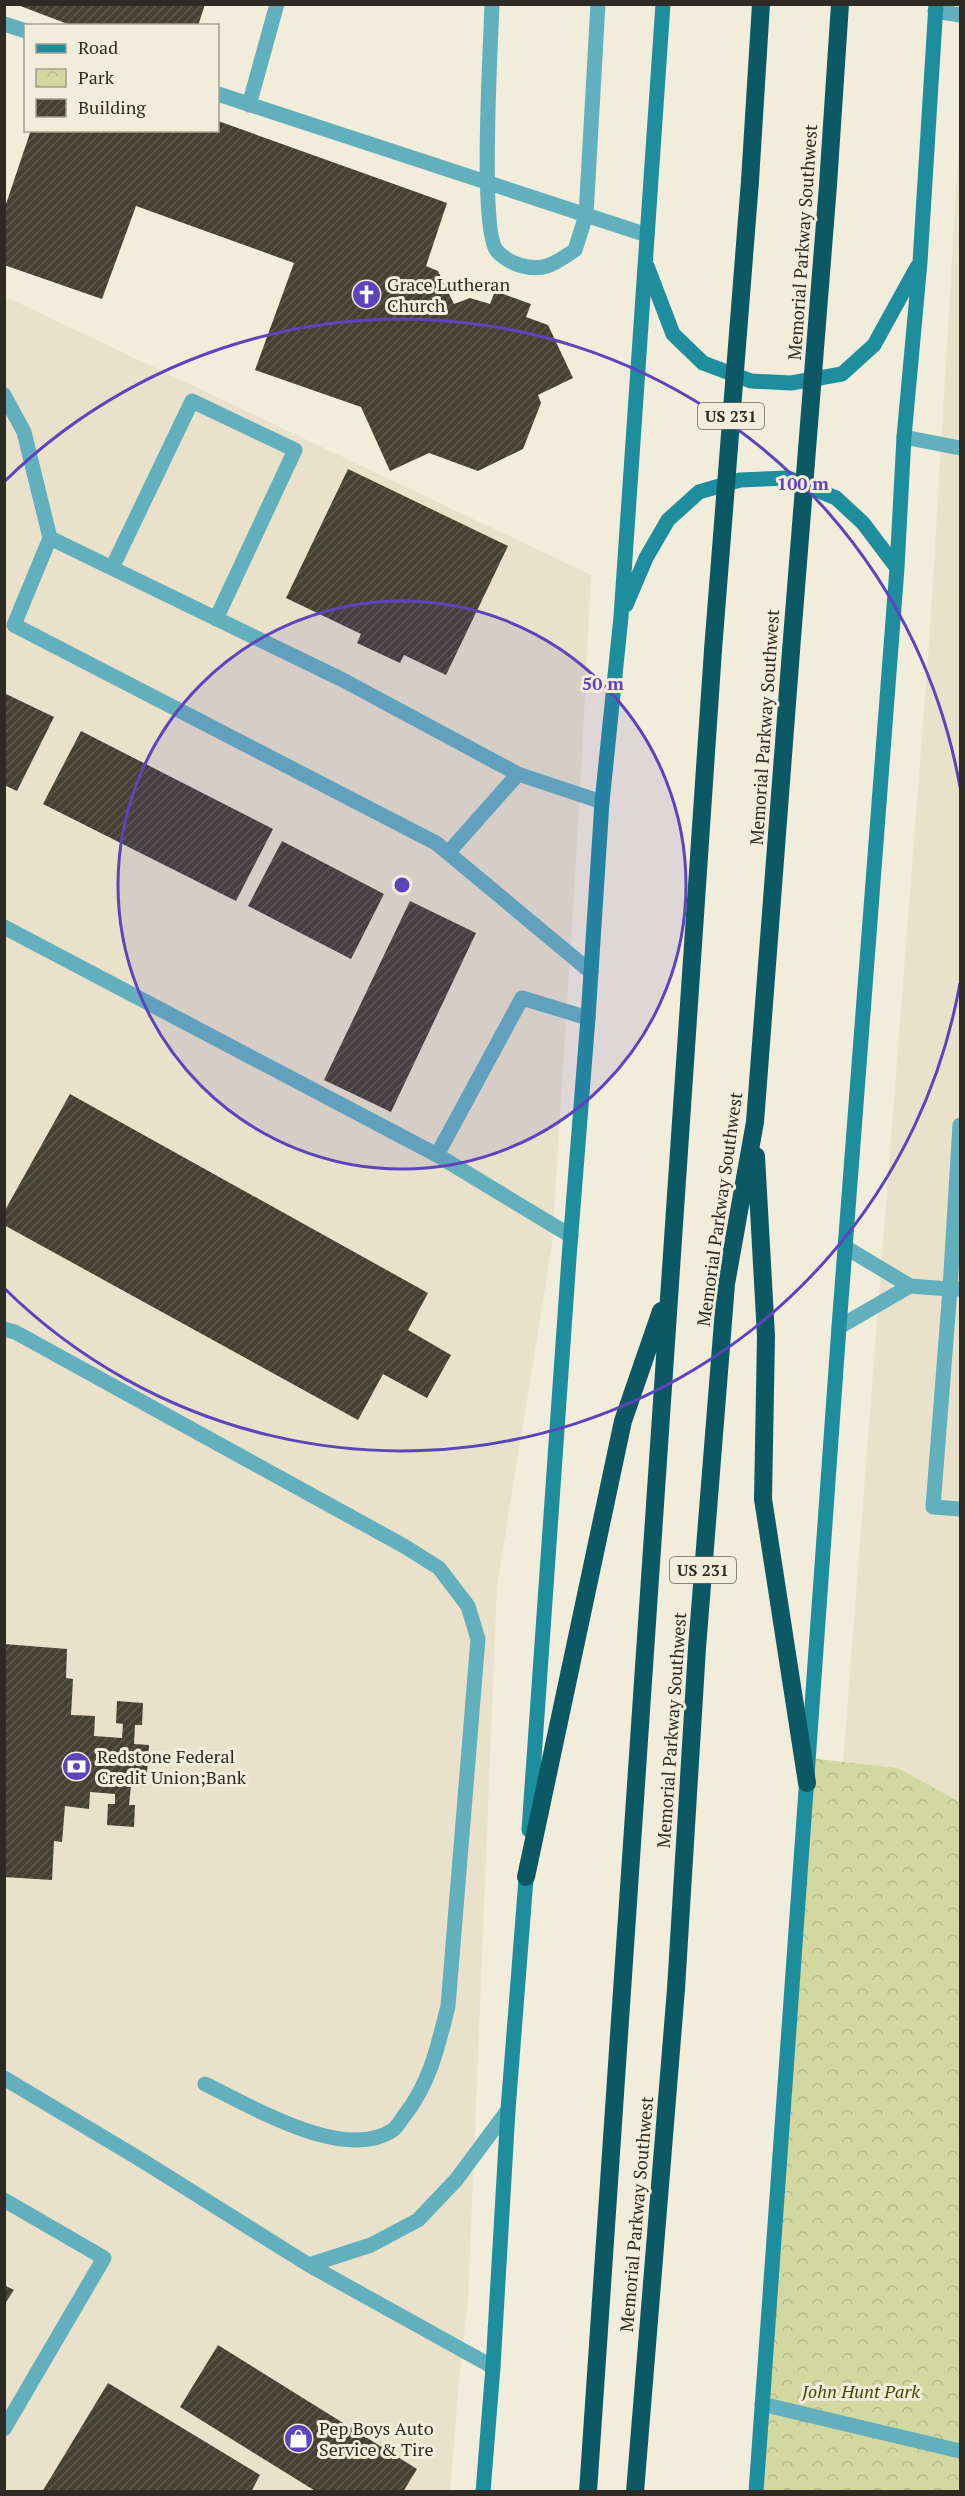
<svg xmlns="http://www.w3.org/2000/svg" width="965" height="2496" font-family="'PT Serif',serif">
  <defs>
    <pattern id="park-crowns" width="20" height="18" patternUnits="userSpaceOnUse" patternTransform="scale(1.5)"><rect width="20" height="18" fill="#d2d8a0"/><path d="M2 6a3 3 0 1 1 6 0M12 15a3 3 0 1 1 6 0" fill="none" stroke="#b5ba8a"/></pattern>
    <pattern id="building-hatch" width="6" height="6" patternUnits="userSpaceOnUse" patternTransform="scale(1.5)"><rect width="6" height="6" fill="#454032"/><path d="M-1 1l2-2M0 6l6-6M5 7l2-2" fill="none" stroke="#5e594e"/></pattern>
  </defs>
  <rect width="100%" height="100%" fill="#f2ecda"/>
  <path fill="#e9e1c9" d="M960 124V1802L898 1768 843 1762 930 632Z
    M4 296 591 575 580 795 552 1245 497 1586 468 2301 459 2380 450 2491H5Z"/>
  <path fill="url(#park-crowns)" d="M809 1758 898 1768 960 1802V2491L756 2492Z"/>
  <path fill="url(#building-hatch)" d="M15 4H205L198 26H73Z
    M218 121 447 203 426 266 438 271 454 304 470 298 490 304 495 291 531 304 526 317 548 325 573 378 538 395 541 403 523 449 478 471 429 453 390 471 361 407 255 370 294 263 136 206 102 299 4 265V210L31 130H218Z
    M348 469 508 546 446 675 404 655 400 663 357 643 361 634 286 598Z
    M4 693 54 717 17 791 4 785Z
    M81 731 273 829 236 901 43 804Z
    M282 841 384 894 351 959 248 906Z
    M410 901 476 933 391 1112 324 1080Z
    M70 1094 428 1293 408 1330 451 1355 427 1398 383 1374 358 1420 4 1225V1212Z
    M4 1644 67 1649 66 1678 73 1679 71 1715 95 1716 94 1736 122 1738 123 1724 116 1723 117 1701 143 1703 142 1725H135L134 1744 149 1745 146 1787 131 1786 129 1805H135L134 1827 107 1825 108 1804H115V1794L90 1792 89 1809 65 1806 62 1842 54 1841 52 1880 4 1877Z
    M4 2285 14 2290 4 2305Z
    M218 2345 417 2469 403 2492H317L180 2407Z
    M108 2383 260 2475 251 2492H42Z"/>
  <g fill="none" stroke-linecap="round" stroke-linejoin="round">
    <path stroke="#62afbe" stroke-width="15" d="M492 4C491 42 479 231 497 251 509 264 530 271 547 266 557 263 567 255 575 250L586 215 598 4
      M935 11 960 15
      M4 24 26 31
      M218 94 647 235
      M249 105 277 4
      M4 395 24 432 50 538 343 680 518 774 602 802
      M904 437 960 448
      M50 538 14 625 436 843 591 972
      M112 568 192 401 295 450 216 619
      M448 853 518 774
      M4 927 437 1155 571 1236
      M960 1125 950 1289H960
      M437 1155 522 998 588 1018
      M845 1247 910 1286 950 1289 933 1507 960 1509
      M839 1327 910 1286
      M4 1329 15 1332 404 1546 439 1568 468 1606 478 1639 448 2006C438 2046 430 2083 404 2116 401 2120 397 2127 393 2130 344 2163 251 2106 205 2084
      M4 2200 104 2258 4 2429"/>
    <path stroke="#62afbe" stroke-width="15" d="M4 2078 143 2161 309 2265 493 2367
      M309 2265 371 2245 418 2220 456 2180 508 2110
      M762 2404 960 2451"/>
    <path stroke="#1e8d9e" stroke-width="15" d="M647 266 673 334 703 363 751 381 791 383 842 374 874 345 917 267
      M626 605 646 558 668 520 699 492 740 480 788 478 836 498 863 523 897 568
      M529 1830 569 1258 588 1018 602 802 621 617 663 4
      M483 2492 493 2367 508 2110 527 1866
      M756 2492 839 1327 897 568 904 437 920 262 936 4"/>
    <path stroke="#0c5965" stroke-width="18" d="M750 181 761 4
      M828 185 840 4
      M756 1156 766 1336 763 1499 807 1783
      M526 1877 623 1421 661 1311
      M588 2492 713 650
      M635 2492 676 1989 697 1648 726 1284 755 1122 791 651"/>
    <path stroke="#0c5965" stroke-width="18" d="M713 650 750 181
      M791 651 828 185"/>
  </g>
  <circle cx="402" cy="885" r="284" fill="#5c44bc" fill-opacity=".12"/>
  <g fill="none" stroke="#5c44bc" stroke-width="3">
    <circle cx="402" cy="885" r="284"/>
    <path d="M960 983A567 567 0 0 1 5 1289M5 481A567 567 0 0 1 960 787"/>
  </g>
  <defs>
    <symbol id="church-disc" viewBox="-11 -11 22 22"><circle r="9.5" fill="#5c44bc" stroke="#f2ecda"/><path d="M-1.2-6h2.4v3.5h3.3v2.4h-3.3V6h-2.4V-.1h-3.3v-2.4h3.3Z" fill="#fff"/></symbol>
    <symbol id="bank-disc" viewBox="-11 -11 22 22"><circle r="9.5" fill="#5c44bc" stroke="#f2ecda"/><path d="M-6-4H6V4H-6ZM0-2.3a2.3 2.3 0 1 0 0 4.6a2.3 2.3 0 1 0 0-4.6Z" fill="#fff"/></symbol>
    <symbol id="shop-disc" viewBox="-11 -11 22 22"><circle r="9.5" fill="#5c44bc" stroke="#f2ecda"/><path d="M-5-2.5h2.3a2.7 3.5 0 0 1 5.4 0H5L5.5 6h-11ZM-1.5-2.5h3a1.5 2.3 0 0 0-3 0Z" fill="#fff"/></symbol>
  </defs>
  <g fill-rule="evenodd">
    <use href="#church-disc" x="350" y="278" width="33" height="33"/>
    <use href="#bank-disc" x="60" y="1750" width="33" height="33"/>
    <use href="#shop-disc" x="282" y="2422" width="33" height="33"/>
  </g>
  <g text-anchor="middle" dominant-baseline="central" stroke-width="6" stroke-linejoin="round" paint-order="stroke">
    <g fill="#f2ecda" stroke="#68655b" stroke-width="1.5">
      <rect x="698" y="403" width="66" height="26" rx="4.5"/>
      <rect x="670" y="1557" width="66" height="26" rx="4.5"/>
    </g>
    <g font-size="16" font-weight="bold" fill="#2d2b24">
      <text x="731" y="416">US 231</text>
      <text x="703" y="1570">US 231</text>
    </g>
    <g font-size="18" fill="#2d2b24" stroke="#f2ecda">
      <text transform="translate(802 242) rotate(-86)">Memorial Parkway Southwest</text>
      <text transform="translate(764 727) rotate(-86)">Memorial Parkway Southwest</text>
      <text transform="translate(719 1209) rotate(-82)">Memorial Parkway Southwest</text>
      <text transform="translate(671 1730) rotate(-86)">Memorial Parkway Southwest</text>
      <text transform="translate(636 2214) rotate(-85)">Memorial Parkway Southwest</text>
    </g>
    <g font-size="18" fill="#2d2b24" stroke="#f2ecda" text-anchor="start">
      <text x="387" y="284">Grace Lutheran<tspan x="387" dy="21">Church</tspan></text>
      <text x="97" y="1756">Redstone Federal<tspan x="97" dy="21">Credit Union;Bank</tspan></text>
      <text x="319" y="2428">Pep Boys Auto<tspan x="319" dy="21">Service &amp; Tire</tspan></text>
    </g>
    <g font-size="18" font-style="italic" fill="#464a00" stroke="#f2ecda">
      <text x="861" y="2391">John Hunt Park</text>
    </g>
  </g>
  <circle cx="402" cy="885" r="9" fill="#5c44bc" stroke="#f2ecda" stroke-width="3"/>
  <g font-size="18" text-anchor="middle" font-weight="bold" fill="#5c44bc" stroke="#f2ecda" stroke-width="6" stroke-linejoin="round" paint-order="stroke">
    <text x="803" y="490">100 m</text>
    <text x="603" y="690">50 m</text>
  </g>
  <rect width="965" height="2496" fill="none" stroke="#2d2b24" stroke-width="12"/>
  <rect x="24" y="24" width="195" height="108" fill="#f2ecda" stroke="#a39f91" stroke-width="1.5"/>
  <rect x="36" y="44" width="30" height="9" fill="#1e8d9e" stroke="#a39f91" stroke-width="1.5"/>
  <text x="78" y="54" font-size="18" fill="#2d2b24">Road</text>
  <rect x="36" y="69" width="30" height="18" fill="url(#park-crowns)" stroke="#a39f91" stroke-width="1.5"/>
  <text x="78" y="84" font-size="18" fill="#2d2b24">Park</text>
  <rect x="36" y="99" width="30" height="18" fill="url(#building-hatch)" stroke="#a39f91" stroke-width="1.5"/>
  <text x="78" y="114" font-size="18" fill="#2d2b24">Building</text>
</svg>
